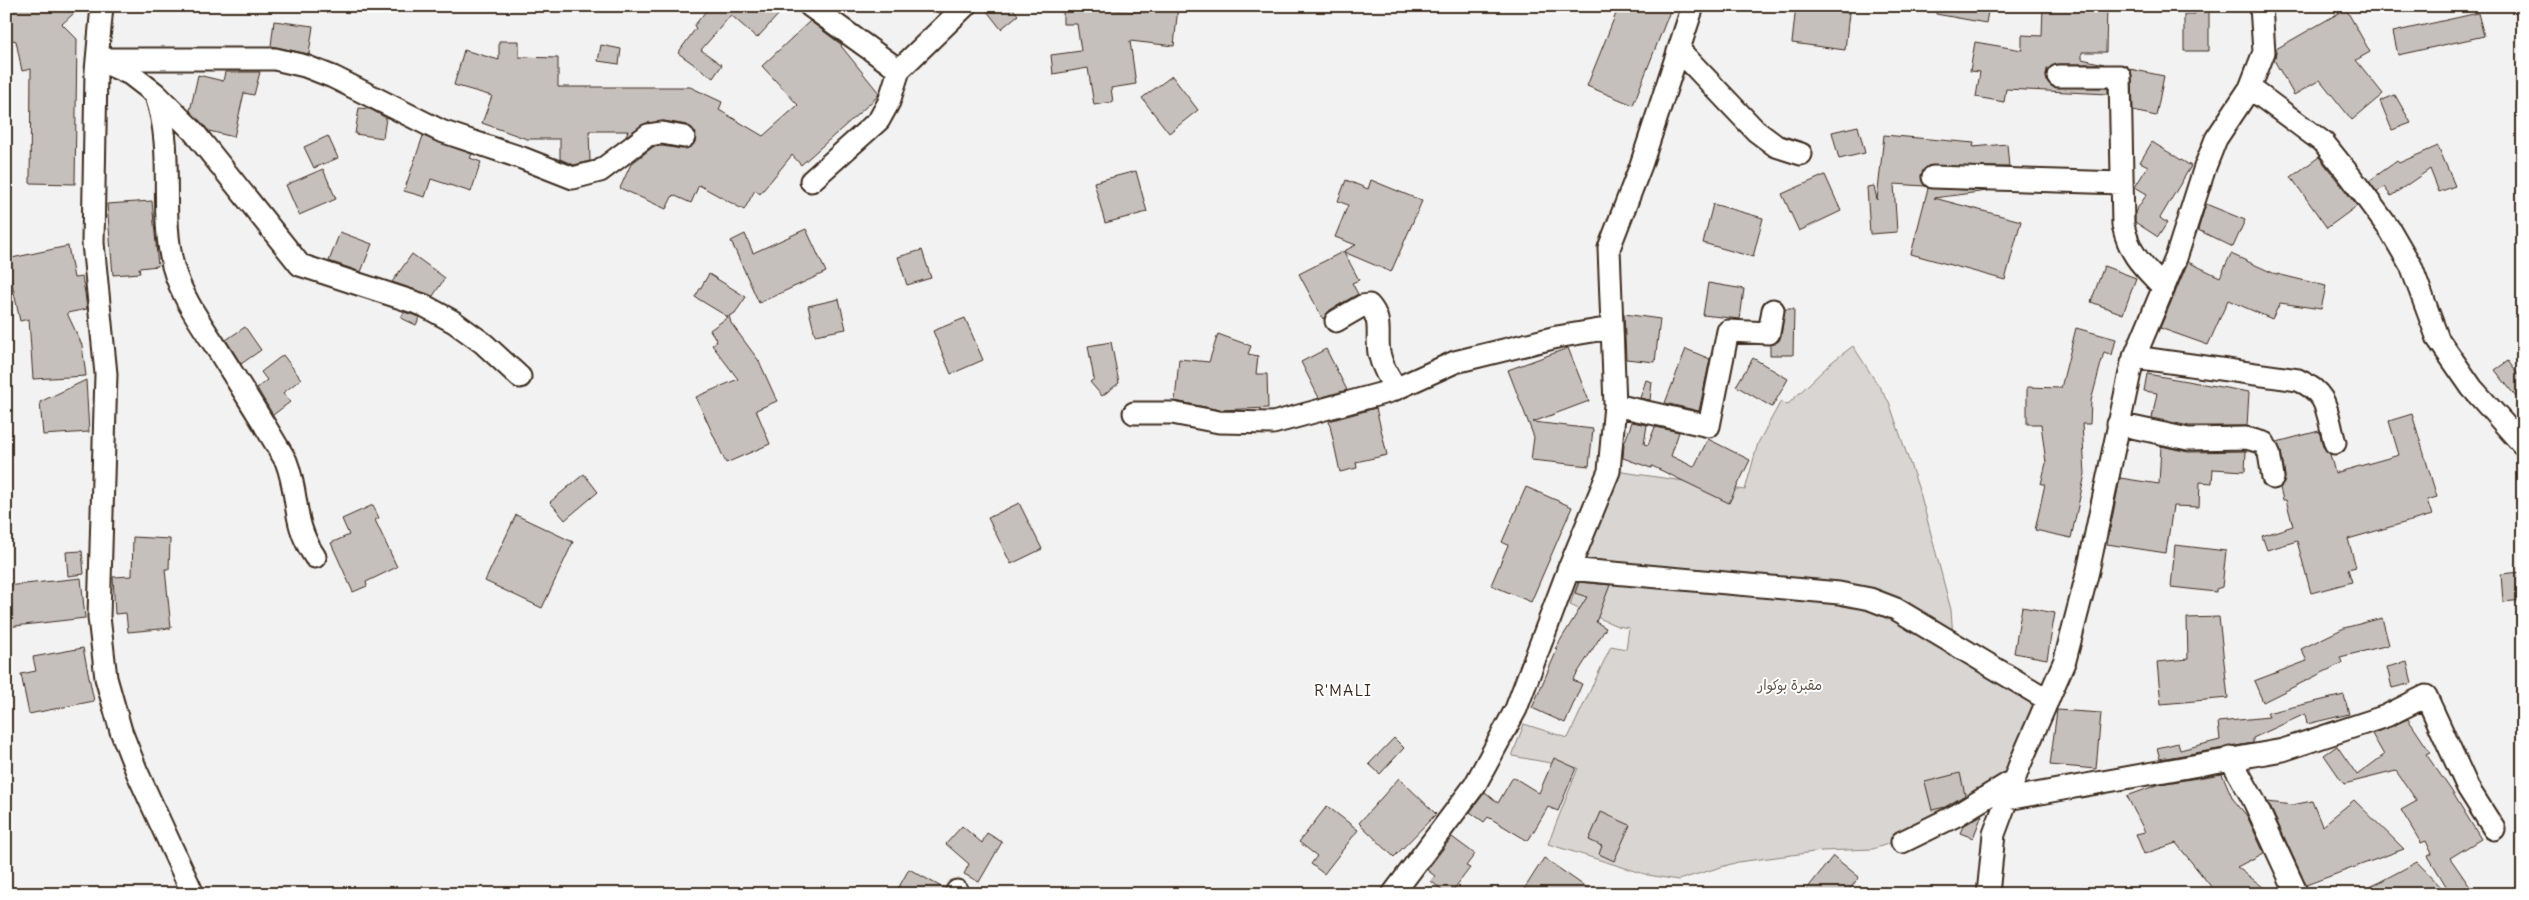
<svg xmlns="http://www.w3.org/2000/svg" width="2529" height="900" font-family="Delius,'Playpen Sans Arabic',sans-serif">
  <rect width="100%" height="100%" fill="#f3f2f2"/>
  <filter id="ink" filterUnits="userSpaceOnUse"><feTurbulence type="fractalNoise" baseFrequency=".02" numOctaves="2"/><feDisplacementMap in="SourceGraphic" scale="10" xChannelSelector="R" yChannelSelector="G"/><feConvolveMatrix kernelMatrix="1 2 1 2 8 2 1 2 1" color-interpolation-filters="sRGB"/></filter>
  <g filter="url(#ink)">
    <path fill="#d8d5d2" stroke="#8a8078" d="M1853 346 1889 402 1921 496 1951 610 1954 650 2036 697 2001 782 1911 836 1873 849 1822 851 1738 862 1678 880 1648 875 1548 844 1578 768 1512 756 1524 724 1568 738 1611 646 1626 649 1629 628 1617 626 1570 605 1616 471 1745 490 1758 443 1781 401 1787 405 1833 361Z"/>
    <path fill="#c6c0bd" stroke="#3b2a1e" d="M6 6H82L62 24 77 39 75 184 30 183 31 69 22 71 16 41 6 38Z
      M710 6H770L779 14 757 38 731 15 701 50 722 65 713 78 678 53 696 28 694 26Z
      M983 6H1011L1018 15 1001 29Z
      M1063 6H1093V9L1145 12 1146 6H1178L1174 46 1130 41 1136 84 1111 88 1113 102 1094 105 1088 68 1053 74 1051 55 1081 51 1077 24H1063Z
      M1619 6H1672L1633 105 1587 86Z
      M1796 6 1849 13 1845 50 1792 43Z
      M1937 6H1989L1986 23 1936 14Z
      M2043 6H2107L2106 52H2082V59L2104 64H2058L2047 69 2046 76 2052 87 2108 88V94L2006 89 2004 102 1976 97 1980 72 1970 71 1975 42 2022 50V35L2042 36Z
      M2195 6H2209V51H2184V14H2195Z
      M2346 9 2370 52 2356 60 2383 94 2352 120 2320 80 2294 95 2274 60 2276 49Z
      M2478 13 2484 36 2398 55 2393 32Z
      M274 21 313 26 309 54 271 46Z
      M810 21 842 45 841 46 879 93 877 97 801 165 792 155 760 194 755 190 744 210 699 185 691 203 673 195 666 209 620 188 631 164 653 147 662 146 682 149 693 145 696 133 687 125 664 121 646 123 626 136 628 131H589L590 161 574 165 560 159V139H527L482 123 492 96 454 85 464 50 499 60V41H519V57L558 58V87H690L722 102 719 110 763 136 798 105 762 66Z
      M601 45 621 49 619 64 598 61Z
      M2130 69 2164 76 2156 116 2133 111 2132 76Z
      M225 72H260L254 95 244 93 234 137 209 131 190 111 198 75 223 81Z
      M1172 76 1198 110 1169 133 1142 98Z
      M2395 95 2411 123 2392 130 2380 101Z
      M359 108 370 109 386 118 383 138 355 134Z
      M1858 126 1865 153 1839 159 1832 132Z
      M1884 135 1974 143 1973 147 2007 144 2009 167 1928 166 1921 176 1925 186 1894 184 1897 232 1870 234 1867 187 1874 186 1877 200Z
      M328 136 338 158 314 168 304 147Z
      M423 136 472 154 470 158 481 162 471 192 431 179 425 197 404 191Z
      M2152 142 2191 166 2160 218 2167 223 2158 237 2135 222V212L2147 194 2135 187 2148 166 2140 162Z
      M2438 146 2455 186 2439 192 2430 169 2391 196 2384 187 2377 192 2369 181 2397 161 2399 163Z
      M2319 157 2357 206 2327 228 2291 177Z
      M323 169 336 199 299 215 286 185Z
      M1136 171 1147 212 1105 223 1094 182Z
      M1825 175 1841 211 1799 231 1782 194Z
      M1346 180 1368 189 1371 180 1422 201 1391 272 1344 252 1359 280 1352 283 1358 294 1330 310 1323 319 1299 274 1356 245 1335 237 1348 205 1338 201Z
      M1928 188 1987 191 1934 198 2021 221 2005 280 1911 254Z
      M152 201 158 266 139 268 140 273 113 275 107 204Z
      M1713 204 1763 218 1753 257 1703 243Z
      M2206 204 2245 220 2233 247 2198 230Z
      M806 229 826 272 759 303 731 241 745 234 753 253Z
      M340 232 372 244 361 272 329 261Z
      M68 246 74 278 82 277 85 293 87 309 67 313 82 345 86 376 33 379 29 319 20 321 7 259Z
      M922 250 931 278 907 285 898 257Z
      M412 254 445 278 433 296 392 282Z
      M2231 254 2273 273 2326 286 2321 309 2280 303 2272 319 2228 300 2208 345 2160 328 2188 262 2220 277Z
      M2104 266 2136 278 2123 314 2091 302Z
      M709 274 746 297 735 313 729 316 731 323 759 361 777 401 756 410 770 444 726 463 696 397 738 379 712 345 717 341 710 330 728 317 695 297Z
      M1708 283 1744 289 1740 319 1703 315Z
      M839 299 846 329 815 335 808 306Z
      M1785 309H1794L1793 355H1770V345L1779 341 1781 336Z
      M404 312 420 317 416 325 401 318Z
      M1624 314 1660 319 1655 362 1626 359Z
      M965 318 983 360 951 374 933 331Z
      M245 327 261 350 241 364 226 340Z
      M2076 328 2116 339 2112 355 2104 352 2091 401 2090 424H2082L2085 474 2071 538 2035 530 2045 484H2041L2046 463 2041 424H2027V387L2061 388Z
      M1218 334 1251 346 1248 354 1258 356 1256 374H1267L1268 408 1220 410 1175 401 1179 359 1209 362Z
      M1111 342 1119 383 1102 396 1090 382 1094 379 1088 346Z
      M1568 348 1589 401 1533 422 1593 429 1589 466 1531 460 1534 437 1508 370Z
      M1326 349 1347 390 1319 398 1301 362Z
      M1686 349 1710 359 1699 411 1665 403Z
      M283 355 301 379 283 393 290 402 273 415 257 388 267 380 261 372Z
      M1753 358 1788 379 1772 407 1736 386Z
      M2508 361 2523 381V406L2495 370Z
      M2147 374 2249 392 2247 426H2189L2152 418 2157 393 2144 391Z
      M86 380 89 432 43 435 40 402Z
      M1646 380 1652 382 1650 400 1640 398Z
      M1376 408 1387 455 1356 462 1357 468 1340 472 1329 421Z
      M2412 414 2437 497 2427 500 2432 515 2348 539 2356 567 2348 569 2352 582 2311 593 2297 541 2267 550 2262 536 2293 526 2286 500H2283L2280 488 2284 483 2285 476 2281 451 2277 442 2319 431 2323 447 2330 454 2335 473 2399 455 2389 421Z
      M1632 422 1647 425 1644 444 1648 445 1655 427 1679 432 1671 456 1694 467 1708 439 1750 460 1729 503 1652 466 1651 468 1623 458 1624 444Z
      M2161 446 2188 452 2246 451 2245 471 2213 469 2212 483 2200 482 2199 507 2173 506 2166 553 2107 544 2120 478 2159 484Z
      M584 474 598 492 565 520 550 502Z
      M1526 487 1572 507 1531 602 1491 585 1508 545 1502 542Z
      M1019 503 1042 549 1011 564 988 518Z
      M373 505 379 518 375 520 397 567 366 582 367 586 353 592 331 543 349 535 342 519Z
      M516 515 573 542 542 608 485 581Z
      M133 537 170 539 169 569H165L171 628 128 632 126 613 115 614 113 577 132 576Z
      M2175 545 2226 551 2222 587 2216 589V592L2171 587Z
      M82 551 84 574 68 576 66 552Z
      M2522 572 2523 600 2503 602 2501 574Z
      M81 578 85 618 6 627V586Z
      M1579 582 1610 585 1596 622 1606 628 1573 680 1582 684 1565 723 1532 708 1557 650 1555 649 1587 597 1575 593Z
      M2022 607 2055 613 2047 659 2014 653Z
      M2219 617 2228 698 2161 704 2157 662 2188 659 2187 618Z
      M2382 618 2389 645 2340 657 2342 663 2263 702 2254 681 2307 661 2301 649 2344 628Z
      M83 648 94 701 29 714 21 674 36 671 33 657Z
      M2407 662 2412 683 2392 688 2387 667Z
      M2344 695 2349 714 2307 724 2305 714 2253 738V743L2160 759 2157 748 2178 743 2180 750 2220 740 2218 722 2269 717 2267 713Z
      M2057 710 2101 713 2096 769 2050 765Z
      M2408 719 2430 752 2426 754 2451 790 2481 839 2450 858 2475 894H2451L2428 856 2432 854 2426 841 2421 843 2401 810 2417 801 2396 771 2344 784 2324 755 2337 746 2357 775 2384 755 2372 734Z
      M1394 738 1404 748 1380 774 1369 764Z
      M1554 758 1576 768 1558 811 1548 807 1528 841 1488 817 1484 822 1470 812 1485 792 1498 803 1513 777 1539 793Z
      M1960 773 1965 795 1945 807 1932 810 1925 782Z
      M2222 774 2233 799 2247 816 2264 853 2237 867 2272 894H2217L2176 843 2144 854 2136 834 2145 832 2127 796 2160 784Z
      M1399 778 1436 814 1394 857 1359 823Z
      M2354 800 2404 849 2306 885 2268 802 2292 805 2312 801 2322 826Z
      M1327 806 1358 830 1324 874 1311 864 1317 856 1299 842Z
      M1601 812 1630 825 1614 861 1599 854 1602 846 1589 840Z
      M1982 815 1973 838 1960 833 1963 826Z
      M962 826 982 843 987 833 1002 842 979 882 964 874 969 864 946 844Z
      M1452 837 1475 854 1466 866 1470 868 1450 894H1447L1431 881 1435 876 1427 870Z
      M1833 856 1859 877 1846 894H1803Z
      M1544 858 1596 894H1521Z
      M2417 862 2448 894H2357Z
      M909 869 945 889 944 894H895Z"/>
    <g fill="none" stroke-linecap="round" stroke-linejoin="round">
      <defs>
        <path id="minor" d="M102 6 96 71 93 243 106 374 99 617 106 678 121 731 137 772 193 894
          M810 6 899 70
          M1680 51 1756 131 1776 146 1801 154
          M97 59H275L305 66 333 77 441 131 522 158 573 178 600 171 648 135 662 133 684 137
          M105 63 130 74 156 94 193 131 300 265 423 305 454 322 483 343 520 377
          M2058 76H2120L2123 225C2130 256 2143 266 2164 288
          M2250 88 2324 143 2351 177 2390 230 2411 266 2438 339 2472 388 2523 445
          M156 96C175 151 159 210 173 266 181 296 201 324 218 350 241 387 264 423 286 461 300 497 291 521 315 557
          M1933 177 2122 183
          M811 181 879 120 889 102 899 70 965 6
          M1336 321 1362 306 1369 305C1383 320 1376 335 1379 353 1382 367 1389 378 1396 389
          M2134 357 2298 380C2330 394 2326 412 2335 443
          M1615 405 1709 426 1728 331 1769 333 1773 310
          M1134 413H1172L1219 422 1273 423 1391 391 1455 362 1557 337 1611 328
          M2118 424 2188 439 2246 438 2264 443 2269 453 2273 478
          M1568 569 1839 593 1870 599 1896 609 2048 700
          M2230 758 2253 799 2297 894
          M2007 799 2283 750 2386 716 2426 696 2468 788 2494 829
          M1902 842 1957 815 2014 780
          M957 891V894
          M1393 894 1475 785 1516 709 1566 576 1609 471 1615 405 1609 248 1641 165 1693 6
          M1988 894 1994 834 2020 764 2065 660 2088 571 2132 363 2176 258 2205 167 2216 139 2250 88 2264 52 2261 6"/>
      </defs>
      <use href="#minor" stroke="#3b2a1e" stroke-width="25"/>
      <use href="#minor" stroke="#fff" stroke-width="21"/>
    </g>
  </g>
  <g text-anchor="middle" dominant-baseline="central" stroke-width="4" stroke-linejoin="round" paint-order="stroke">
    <g font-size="14" fill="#62554b" stroke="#fff">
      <text x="1790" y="685">مقبرة بوكوار</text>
    </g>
    <g font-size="16" letter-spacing="1" fill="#3b2a1e" stroke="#fff">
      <text x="1343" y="690">R'MALI</text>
    </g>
  </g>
  <rect width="2529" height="900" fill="none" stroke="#fff" stroke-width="25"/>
  <rect x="12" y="12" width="2504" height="875" fill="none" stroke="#3b2a1e" stroke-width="2" filter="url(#ink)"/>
</svg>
